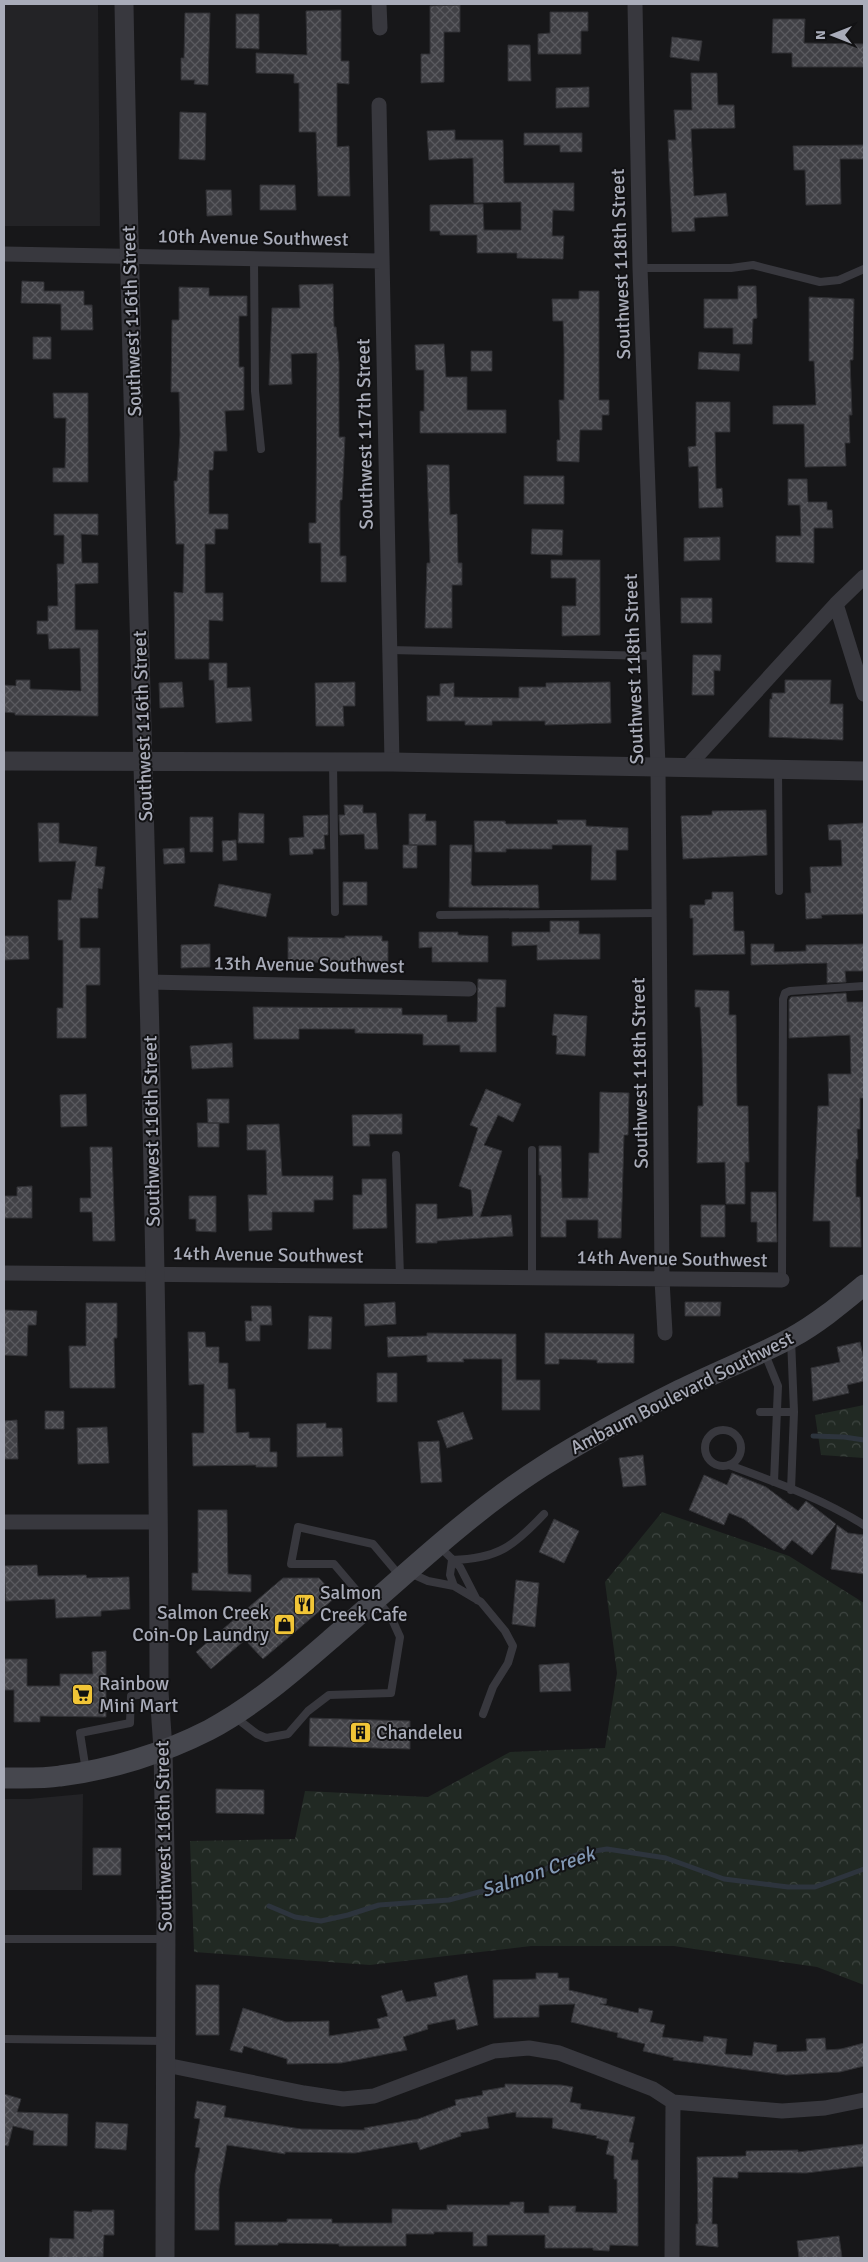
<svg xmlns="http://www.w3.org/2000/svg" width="868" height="2262" font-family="Signika,sans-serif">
  <defs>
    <pattern id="forest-crowns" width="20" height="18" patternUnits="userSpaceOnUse" patternTransform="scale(1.25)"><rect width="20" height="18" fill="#212923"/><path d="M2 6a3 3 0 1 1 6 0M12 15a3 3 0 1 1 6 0" fill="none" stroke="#3e4541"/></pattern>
    <pattern id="building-cross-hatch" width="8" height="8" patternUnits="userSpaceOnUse" patternTransform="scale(1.25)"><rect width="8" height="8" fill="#414146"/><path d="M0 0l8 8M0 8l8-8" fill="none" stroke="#5a5a5f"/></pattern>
  </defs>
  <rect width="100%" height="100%" fill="#171719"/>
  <path fill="#232326" d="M4 4H98L100 226H4Z
    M83 1794 82 1890H4V1799H29Z"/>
  <path fill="url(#forest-crowns)" d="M864 1405V1458L821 1455 815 1415Z
    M662 1512 789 1556 864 1603V1985L817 1967 674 1946H531L370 1965 194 1952 190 1841 295 1839 305 1791 428 1797 510 1752 605 1748 617 1673 605 1582Z"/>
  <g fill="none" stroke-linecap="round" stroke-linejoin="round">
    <path stroke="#2d343d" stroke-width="5" d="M813 1436 844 1437 864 1440
      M269 1906 295 1917 321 1921 348 1915 379 1905 449 1900 509 1884 536 1876 556 1862 582 1853 607 1849 666 1858 724 1879 788 1887H815L864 1869"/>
  </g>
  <path fill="url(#building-cross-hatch)" stroke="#313135" d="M460 5V32H444V82L421 83V54H430V6Z
    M341 10V61H349V84L337 83V147L349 146 350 196H318L316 132H299V83H294V74L256 73V53L307 55 306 11Z
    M550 12H588V31H581V54H538V34L550 33Z
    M185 13H210L208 85 194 84 195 80H181V58H184Z
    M236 14H259V49L236 48Z
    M773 19H805L804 43 864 44V67H792V53H772Z
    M672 37 702 41 699 61 670 57Z
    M508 45H530L531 81H508Z
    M691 73H717L718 105H734L735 128 691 129 694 196 726 193 728 216 694 218 695 231 672 232 668 140H676L674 110H692Z
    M589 87V107L556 108V88Z
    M180 112 206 113 205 160 179 159Z
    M455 130V140H503L504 183H574V211L553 210 552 236H564L563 259 517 258V253H477V235H440V231H430V205L483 204 484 230H521V202L474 203 473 158 429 160 427 131Z
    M524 133H582V152H560V145H524Z
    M864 145V159H840L841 204 806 205 805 170H794L793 146Z
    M260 185H295L296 210H260Z
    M206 190H231L232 215 207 216Z
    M22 281 44 282V291H84V305H92L93 330H61V304L21 303Z
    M333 284 334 327H336L339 363V437H345L342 500H340V556H346V582H321V543H309V523H316L317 353 291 354 292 384 269 385 272 308H300L299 285Z
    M738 286H756L757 318 753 319 752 344H733V328H704V299H738Z
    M179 287 209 288V296H247V316H239V367H244V410L225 411 227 451H214L213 470H209V514H228V529H215V544H205V593H223V621L209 620V659H175L174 592 183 593 184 544H176L174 481H177L180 435 179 392H171L172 320H179Z
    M579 291H599V400H609V415H602V430H580L579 462 557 461V440H560L559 400H564V349L563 321H553L552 299H579Z
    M809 297 854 299 853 360H850L852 415H849L850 443H845L846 466 805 467 804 424H773V406L816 405 814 361H809Z
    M33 337H51V359H33Z
    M444 344 446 377H467V410H506V433H420V411H424V370H416L415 345Z
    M471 351H492V371H471Z
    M699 352 740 354 739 371 698 369Z
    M53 393H88V482H53V468H65L66 418H54Z
    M696 402H730V432H715L716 489 722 488 723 507 699 508 698 466 689 467 688 447 696 446Z
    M427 465H449L450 515 457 514 458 563H462V585H452V628H425L427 563H430Z
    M524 476H564V504H524Z
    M788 479H807L808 502H827V510H832L833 528H814V563L776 562V536H801L800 505H788Z
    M54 514H98V535L81 534 82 563H98V583L75 584V630H98V716L15 715V713L4 712V685L16 686V680H30V689L81 691 80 648 49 649 48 634H37V621H48V606H58L57 564H64V535H54Z
    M532 529 563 530 562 555 531 554Z
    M720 537V560L684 561V538Z
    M551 560H600V635L562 636V606H576V578H551Z
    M681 598H712V623H681Z
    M693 655H721L720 671 714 670V695H692Z
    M209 663H227V688L250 687 252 721 216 723 214 680H209Z
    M785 680H831L830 704H843V740L769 737 770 699H772V693H785Z
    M182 682 184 707 160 708 159 683Z
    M355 682V706H343L344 726H316L315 683Z
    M610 682 611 723 545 725V721H492V725H465V721H427V696H440V684L454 683V697L519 698V687H546V683Z
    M344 805H363V813H376L378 849H365L364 834 340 835 339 815H345Z
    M766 810 767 855 683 859 681 816 712 815V811Z
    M239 813 264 814V843H238Z
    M409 814H426L425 821H436V845H409Z
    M328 815V835H324L325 849H313V854L290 855 289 838 304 837 303 816Z
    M190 817H213V852H190Z
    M557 820H586V826L628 828V850H616V880H591L592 845H552V849H506V852H475L474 821H505L506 824H558Z
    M38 823H59V843L97 847 95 866 105 867 102 889 98 888V918H80V948H100V985H86V1038H57V1008H63V940H58V900H71L76 861 39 862Z
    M864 823V914L821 915 822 918 806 919 805 893H811L810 867 842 866 841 840H829L828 825Z
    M236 840 237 860 223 861 222 841Z
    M403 845H417V868H403Z
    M450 845H472L471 884 473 886 538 885 539 908 449 907Z
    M184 848 185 863 164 864 163 849Z
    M343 882H367V905H343Z
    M219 884 271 894 266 917 214 906Z
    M712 892H733L734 931H744L745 954 693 955V918H690V905H705V900L712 899Z
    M550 921H579V934H600V959L537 960V945L512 946V932H550Z
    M419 932H458V935L488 936V962H432V947L419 948Z
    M4 936H28L29 959 4 960Z
    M345 936H382V941H388V963L288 962V937L345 938Z
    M210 944V967L181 968V945Z
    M751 944H774V952L806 951V945L864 944V971H845L846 982 827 983V963L751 965Z
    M478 979 506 980 505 1007H496V1052H460V1045H423V1034L355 1033V1029H299V1039H254L253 1007 402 1008V1015H447V1022H477Z
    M695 990 729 991V1015H736L737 1106H748L749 1162H745V1204H726L725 1162 697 1163 698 1106H703L702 1050 700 1007H695Z
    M846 993 847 1002H863L864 1025V1098H860V1129H857L858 1159H856V1197H860L861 1247H830V1221H813L818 1106H829L828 1074H851L850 1035 789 1038V1000L791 997Z
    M554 1014 587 1016 585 1056 556 1054 557 1036 552 1035Z
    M232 1043 233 1067 192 1069 190 1046Z
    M486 1089 521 1104 513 1122 498 1115 484 1145 502 1151 480 1217 511 1215 513 1236 437 1241V1243H416V1204H437V1219L473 1216 471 1190 459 1186 478 1128 470 1125Z
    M600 1092 629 1093 628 1135H624L621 1238H598V1220H566V1237H541V1175H539V1146H561L562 1198H588L589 1153H599Z
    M86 1094 87 1126 61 1127 60 1095Z
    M207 1099H229V1123H208Z
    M402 1114V1134H369L370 1146H353L352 1115Z
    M197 1123H219V1147H198Z
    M279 1124 282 1176H333V1200H314V1212H272V1230L249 1231 248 1195H267L266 1150H247V1125Z
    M90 1147H112L115 1241H93L92 1212H80V1198H91Z
    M362 1179H386L387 1228 353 1229V1195H362Z
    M32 1186V1218H4V1196H17V1187Z
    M751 1192H776L777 1242H757V1222H751Z
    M189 1196H216V1232L196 1231V1219H189Z
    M701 1205H725V1237H701Z
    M395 1302 396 1324 365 1326 364 1304Z
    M685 1302H721L720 1316H685Z
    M86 1303H117V1338H114L115 1388H70L69 1346H86Z
    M251 1306H271L272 1325H260V1341H246L245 1321H252Z
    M4 1310 37 1311 36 1325H28L27 1356 4 1355Z
    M309 1316 332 1317 331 1349H308Z
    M188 1332H205L206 1347H219V1363H228V1389H235L236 1433 249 1432V1438H270V1452H277V1467H256V1465L193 1466 192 1433H204V1384L189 1385Z
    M427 1333 516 1334V1380H540V1410H502V1359H463L464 1362H427V1355L388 1357 387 1337 427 1336Z
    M545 1333 634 1334V1363H597V1360L559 1359V1364H545Z
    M860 1342 864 1360V1381L847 1385 849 1393 813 1401 811 1368 840 1362 837 1347Z
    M377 1373H397V1402H377Z
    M45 1411H64V1429H45Z
    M463 1412 473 1439 447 1448 437 1421Z
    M17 1420 18 1459H4V1421Z
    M326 1423V1428H342L343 1456 297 1457V1424Z
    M107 1427 109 1463 78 1464 77 1428Z
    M439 1441 442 1482 421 1483 418 1442Z
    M643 1455 646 1485 623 1487 619 1458Z
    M732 1473 766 1487 798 1511 806 1501 836 1524 812 1555 792 1540 784 1550 744 1519 729 1513 724 1525 689 1510 704 1475 727 1485Z
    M198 1510H227L228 1574 251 1575V1592L192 1590V1573H198Z
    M554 1519 579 1531 564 1563 539 1552Z
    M837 1525 848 1533 864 1535V1574L831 1569Z
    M37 1565 38 1576 86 1575 87 1578 129 1577 130 1609 101 1611V1616L56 1618 55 1599 6 1601 4 1566Z
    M283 1578H319L336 1597 263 1659 245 1640 211 1669 196 1652Z
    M516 1580 539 1583 535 1627 512 1624Z
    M106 1651V1717L40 1716V1722H14V1690H4V1659H27V1686H60V1674H93L92 1652Z
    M569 1663 571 1691 540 1692 539 1665Z
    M310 1718 410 1721V1749L309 1746Z
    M216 1789 264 1790V1814L216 1813Z
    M93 1848H121V1875H93Z
    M536 1973H558V1978H569V1990L607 1999 606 2004H600L638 2013 639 2008 653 2011 650 2022 665 2025 662 2037 703 2042 704 2036 727 2039 725 2054 752 2056 754 2042 777 2045 776 2052 807 2051 806 2039 825 2038 826 2050 841 2049 864 2043V2066L840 2072 786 2075 673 2060 674 2058 643 2051 645 2044 617 2037 618 2033 571 2022 575 2004 539 2005V2017L494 2018 493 1980 536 1979Z
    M467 1975 478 2025 457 2030 455 2019 427 2025 428 2029 403 2037 407 2050 341 2063 287 2064V2059L244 2046 242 2053 230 2050 243 2008 286 2022 329 2021V2036L380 2028 377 2019 388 2016 381 1996 402 1990 406 2002 437 1996 434 1983Z
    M196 1985H219V2035H196Z
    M505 2084 561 2085 573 2087 570 2102 581 2104 580 2109 635 2117 629 2142 634 2143 631 2160H638V2246L610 2245 609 2251 593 2250V2248H545V2235H487V2246H473V2232H434V2234H406V2246H339V2244L278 2243V2245H235V2222H287V2219H332V2223H392V2209L447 2210V2205H510V2202H524V2213H549V2206H576L575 2212 617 2213V2179H614V2156L606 2154 609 2141 596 2138 597 2136 552 2128 553 2118 516 2117V2112L487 2117 489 2128 460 2133 461 2136 420 2150 417 2142 355 2153 285 2152V2154L227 2145 219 2189V2230H195V2174L200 2148 195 2147 200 2119 194 2118 197 2101 226 2106 224 2117 301 2129 365 2130 364 2128 418 2119 456 2105 455 2100 483 2095 482 2091 505 2087Z
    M4 2094 21 2099 17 2112 68 2114 67 2146 33 2145 34 2131 13 2126 8 2146 4 2145Z
    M96 2122 128 2124 126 2150 95 2148Z
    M864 2144V2166L806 2173 738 2172V2178L713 2177 712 2224H717L718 2247 696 2245V2224H698L697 2157 746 2156V2151L798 2150V2152Z
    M92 2210H114V2235H104L103 2257 49 2258 50 2238 74 2239V2211L92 2212Z
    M839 2236 842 2258H799L797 2241Z"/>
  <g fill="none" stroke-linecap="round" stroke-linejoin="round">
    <path stroke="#38383e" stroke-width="8" d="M254 258 255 391 261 449
      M640 268H731L753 265 820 282 839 280 864 269
      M390 650 654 656
      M333 762 335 912
      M778 770 779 891
      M440 915 659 913
      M396 1155 400 1276
      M532 1277V1150
      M782 1280 783 999 785 993 790 991 864 986
      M765 1354 778 1386 774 1482
      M760 1412H794
      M705 1448a18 18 0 1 1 36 0a18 18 0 1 1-36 0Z
      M729 1465C775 1482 823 1499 864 1525
      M791 1490 794 1412 791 1339
      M440 1547 460 1567 477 1600
      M452 1560C498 1559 514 1546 544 1514
      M452 1560 450 1575 454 1586
      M410 1573 428 1581 454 1586 481 1602 505 1631 513 1646 508 1663 493 1687 483 1714
      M368 1604 334 1564H291L298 1527 373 1544 400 1576
      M235 1717 257 1734 266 1738 288 1734 308 1711 329 1695 391 1693 400 1637 391 1617 378 1601
      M86 1771 80 1733 130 1723 131 1696 159 1692
      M4 1939H166
      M4 2039 166 2041"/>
    <path stroke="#38383e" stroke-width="15" d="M379 4 380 28
      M635 4 640 268 658 767 662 1280 665 1333
      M379 105 392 762
      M4 254 381 261
      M836 604 864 694
      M687 767 836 604 864 577
      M148 982 469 989
      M4 1273 782 1280
      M4 1522H157
      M166 2065 304 2093 343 2099 374 2096 494 2051 529 2048 559 2053 596 2067 653 2089 673 2102 782 2111 825 2108 864 2100
      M672 2258 673 2102"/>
    <path stroke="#38383e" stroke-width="19" d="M124 4C134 566 159 1129 159 1692L163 1749 166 1909 165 2258
      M4 761 392 762 864 771"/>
    <path stroke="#46474e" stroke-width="21" d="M4 1778C22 1778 41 1779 60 1776 110 1770 164 1753 209 1730 254 1706 293 1672 331 1639 400 1580 466 1515 543 1466 587 1438 634 1413 680 1390 716 1372 755 1357 791 1338 817 1324 841 1304 864 1285"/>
  </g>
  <defs>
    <symbol id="restaurant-square" viewBox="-11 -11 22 22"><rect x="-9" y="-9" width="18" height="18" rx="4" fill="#f1c537" stroke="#121214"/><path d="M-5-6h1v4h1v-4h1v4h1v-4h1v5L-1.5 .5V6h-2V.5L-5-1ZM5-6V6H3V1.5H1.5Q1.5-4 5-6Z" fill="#111"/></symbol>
    <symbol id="shop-square" viewBox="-11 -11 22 22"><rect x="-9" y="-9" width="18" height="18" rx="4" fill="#f1c537" stroke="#121214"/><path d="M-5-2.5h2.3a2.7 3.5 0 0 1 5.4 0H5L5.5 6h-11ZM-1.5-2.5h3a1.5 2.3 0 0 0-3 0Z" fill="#111"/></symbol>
    <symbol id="supermarket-square" viewBox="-11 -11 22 22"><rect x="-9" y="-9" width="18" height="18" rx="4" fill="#f1c537" stroke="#121214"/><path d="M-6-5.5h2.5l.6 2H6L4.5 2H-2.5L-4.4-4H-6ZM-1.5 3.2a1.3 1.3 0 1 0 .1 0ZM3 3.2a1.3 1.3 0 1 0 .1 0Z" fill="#111"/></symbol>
    <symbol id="building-square" viewBox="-11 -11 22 22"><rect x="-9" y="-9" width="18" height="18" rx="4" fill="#f1c537" stroke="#121214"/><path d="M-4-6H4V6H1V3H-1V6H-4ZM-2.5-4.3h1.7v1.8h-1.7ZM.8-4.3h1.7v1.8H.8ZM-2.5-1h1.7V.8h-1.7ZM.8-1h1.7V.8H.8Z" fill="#111"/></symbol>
  </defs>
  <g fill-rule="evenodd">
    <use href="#restaurant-square" x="292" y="1592" width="25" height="25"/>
    <use href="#shop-square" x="272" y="1612" width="25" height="25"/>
    <use href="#supermarket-square" x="70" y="1682" width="25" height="25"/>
    <use href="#building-square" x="348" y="1720" width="25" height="25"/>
  </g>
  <g text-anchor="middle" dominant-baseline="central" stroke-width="4" stroke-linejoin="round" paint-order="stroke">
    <g font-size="19" fill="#a9acb9" stroke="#121214">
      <text transform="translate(253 238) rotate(1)">10th Avenue Southwest</text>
      <text transform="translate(621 264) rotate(-92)">Southwest 118th Street</text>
      <text transform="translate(132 321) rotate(-92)">Southwest 116th Street</text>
      <text transform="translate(365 434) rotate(-91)">Southwest 117th Street</text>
      <text transform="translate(634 669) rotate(-92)">Southwest 118th Street</text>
      <text transform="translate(143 726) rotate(-92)">Southwest 116th Street</text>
      <text transform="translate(309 965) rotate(1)">13th Avenue Southwest</text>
      <text transform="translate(640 1073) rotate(-91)">Southwest 118th Street</text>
      <text transform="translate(152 1131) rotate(-91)">Southwest 116th Street</text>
      <text transform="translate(268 1255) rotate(1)">14th Avenue Southwest</text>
      <text transform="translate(672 1259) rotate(1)">14th Avenue Southwest</text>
      <text transform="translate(682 1393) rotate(-27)">Ambaum Boulevard Southwest</text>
      <text transform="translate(164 1836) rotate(-91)">Southwest 116th Street</text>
    </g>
    <g font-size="19" fill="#a9acb9" stroke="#121214" text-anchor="start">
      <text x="320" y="1593">Salmon<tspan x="320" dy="22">Creek Cafe</tspan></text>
      <text x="269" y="1613" text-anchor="end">Salmon Creek<tspan x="269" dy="22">Coin-Op Laundry</tspan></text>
      <text x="99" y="1684">Rainbow<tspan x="99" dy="22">Mini Mart</tspan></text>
      <text x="376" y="1733">Chandeleu</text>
    </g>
    <g font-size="20" font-style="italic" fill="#8197b3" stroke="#121214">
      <text transform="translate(538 1872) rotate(-19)">Salmon Creek</text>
    </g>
  </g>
  <rect width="868" height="2262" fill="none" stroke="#a9acb9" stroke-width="10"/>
  <g transform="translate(833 35) rotate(270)" stroke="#121214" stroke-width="4" paint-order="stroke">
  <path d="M0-4L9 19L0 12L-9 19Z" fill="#a9acb9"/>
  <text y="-8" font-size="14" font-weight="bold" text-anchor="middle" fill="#a9acb9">N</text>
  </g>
</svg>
